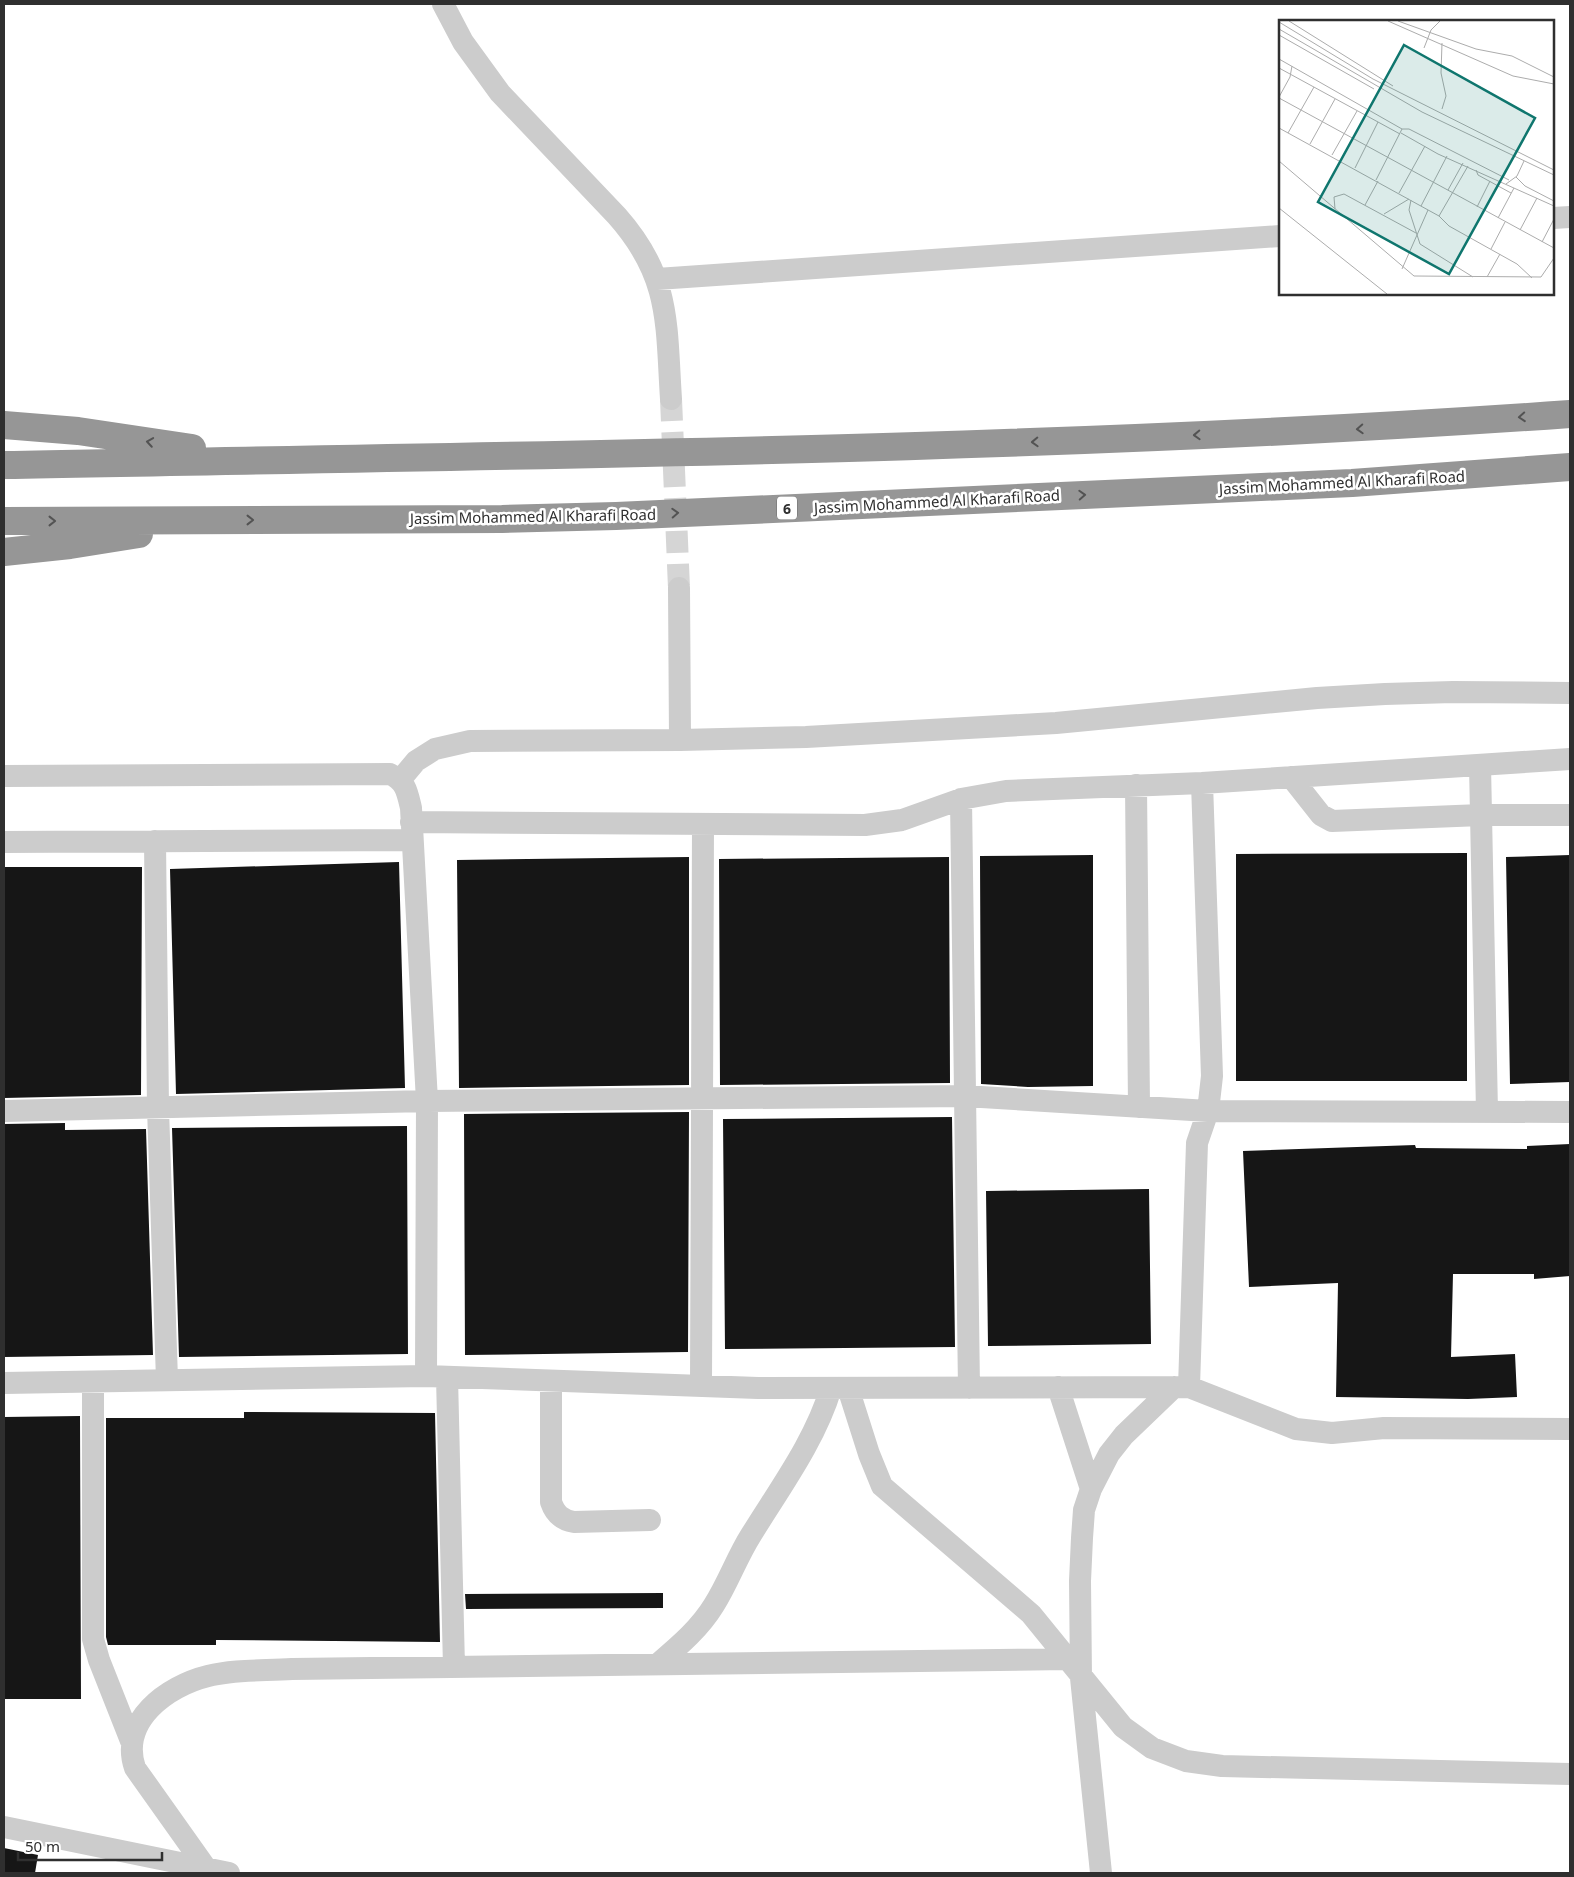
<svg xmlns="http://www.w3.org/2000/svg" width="1574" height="1877" font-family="'Noto Sans',sans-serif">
  <rect width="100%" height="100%" fill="#fff"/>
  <path fill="#161616" d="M1467 853V1081H1236V854Z
    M1093 855V1086L1028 1087 981 1084 980 856Z
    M1570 855V1082L1510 1084 1506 857Z
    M689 857V1085L459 1088 457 860Z
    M949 857 950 1083 720 1085 719 859Z
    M399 862 405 1088 176 1094 170 869Z
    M4 867H142L141 1095 4 1098Z
    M689 1112 688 1352 465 1355 464 1114Z
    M952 1117 955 1347 725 1349 723 1119Z
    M65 1123V1130L146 1129 153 1355 4 1357V1124Z
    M407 1126 408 1354 179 1357 172 1128Z
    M1570 1144V1276L1534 1279V1274H1453L1451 1357 1515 1354 1517 1397 1468 1399 1336 1397 1338 1283 1249 1287 1243 1151 1415 1145 1416 1148 1527 1149V1146Z
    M1149 1189 1151 1344 988 1346 986 1191Z
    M244 1412 435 1413 440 1642 216 1640V1645H108L106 1637V1418H244Z
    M80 1416 81 1699H4V1417Z
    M663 1593V1608L466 1609 465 1594Z
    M4 1848 38 1855 35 1873H4Z"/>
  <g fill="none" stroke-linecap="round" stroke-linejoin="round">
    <path stroke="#d5d5d5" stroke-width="22" stroke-dasharray="22 11" stroke-linecap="butt" d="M671 399 679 588"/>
    <path stroke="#ccc" stroke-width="22" d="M443 4 463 42 500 93 617 216C671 277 666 323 671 399
      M1553 218 1570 217
      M657 279 1280 236
      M679 588 680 740
      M1480 765 1487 1112
      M4 776 390 774C406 782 407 791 411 808L427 1101 426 1376
      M1291 777 1321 815 1332 821 1481 815H1570
      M401 779 416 761 435 749 470 741 680 740 806 737 1056 723 1317 698 1385 694 1453 692 1570 693
      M1136 785 1139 1107
      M961 799 969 1388
      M411 822 865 825 902 820 961 799 1006 791 1202 783 1570 759
      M155 841 158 1108 167 1380
      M4 842 412 840
      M4 1111 427 1101 965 1096 1208 1111 1570 1112
      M447 1377 454 1667
      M551 1381V1502C555 1514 562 1520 574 1522L650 1520
      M93 1382V1639L99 1660 131 1741
      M4 1383 426 1376 758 1388 1189 1387 1296 1429 1332 1433 1384 1428 1570 1429
      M701 1386 703 824
      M1058 1387 1091 1489 1084 1510 1082 1538 1080 1581 1081 1678 1101 1873
      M1189 1387 1197 1143 1208 1111 1212 1076 1202 783
      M848 1388 869 1454 882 1486 1031 1614 1123 1727 1152 1748 1186 1761 1222 1766 1570 1774
      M1091 1489 1109 1454 1124 1435 1174 1387
      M659 1663C680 1645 700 1628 714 1605 728 1583 737 1557 751 1535 780 1488 815 1441 831 1388
      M4 1827 229 1873
      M206 1868 135 1768C119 1721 167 1686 208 1676 235 1669 265 1671 292 1669L1067 1659"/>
    <path stroke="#969696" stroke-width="28" d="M4 425 78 431 192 448
      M4 465C526 455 1049 451 1570 414
      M4 521 502 519 616 516 1352 483 1570 467
      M4 552 70 545 139 534"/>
  </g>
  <defs><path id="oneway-chevron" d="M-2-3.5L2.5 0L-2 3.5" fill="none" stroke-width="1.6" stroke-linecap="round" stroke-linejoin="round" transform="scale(1.25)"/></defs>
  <g stroke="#535353">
    <use href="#oneway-chevron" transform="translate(1522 417) rotate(176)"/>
    <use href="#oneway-chevron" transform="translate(1360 429) rotate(177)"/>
    <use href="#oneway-chevron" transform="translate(1197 435) rotate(178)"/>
    <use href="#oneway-chevron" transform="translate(150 442) rotate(-171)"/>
    <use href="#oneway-chevron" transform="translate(1035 442) rotate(178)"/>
    <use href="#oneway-chevron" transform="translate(1082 495) rotate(-3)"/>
    <use href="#oneway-chevron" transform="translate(675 513) rotate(-3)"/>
    <use href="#oneway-chevron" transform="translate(250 520)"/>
    <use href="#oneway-chevron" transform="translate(52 521)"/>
  </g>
  <g text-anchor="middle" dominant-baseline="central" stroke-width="5" stroke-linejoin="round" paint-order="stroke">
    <rect fill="#fff" stroke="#6d6d6d" stroke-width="1" x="777" y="496.5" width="20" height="23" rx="4"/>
    <g font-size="14" font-weight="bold" fill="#2f2f2f">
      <text x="787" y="508">6</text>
    </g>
    <g font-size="15" fill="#2f2f2f" stroke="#fff">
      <text transform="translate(1342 482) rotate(-3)">Jassim Mohammed Al Kharafi Road</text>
      <text transform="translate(937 501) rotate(-3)">Jassim Mohammed Al Kharafi Road</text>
      <text transform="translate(533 516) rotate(-1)">Jassim Mohammed Al Kharafi Road</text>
    </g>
  </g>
  <g transform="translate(1279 20)">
    <rect width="275" height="275" fill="#fff"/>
    <path fill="none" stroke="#acacac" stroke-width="1" d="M10 1 114 66M109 1 234 56 275 64M119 1 197 29 233 36 275 57M0 2 94 59 275 150M0 9 143 92 275 155M0 15 95 69M145 28 152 10 161 1M0 39 123 109H130L230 160M0 48 121 114M0 77 11 57 13 46M0 78 275 228M163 89 167 76 162 53 163 23M0 108 160 196 170 206 238 244 253 258M9 113 35 67M122 113 159 134 275 186M31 124 56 79M53 135 78 91M0 141 135 256 262 257 275 238M76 148 99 102M197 150 199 155 232 173M237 157 246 166 275 181M97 160 123 109M227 164 238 156 245 141M169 170 184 143M120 173 146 126M132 180 130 190 141 224 194 257M86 185 99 161M142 186 168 136M198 187 211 161M0 188 108 274M56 189 55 177 65 174 137 213M105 194 130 179M160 196 189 146M219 198 235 168M241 210 258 178M263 222 275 199M212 229 226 202M123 249 149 190M208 257 221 234"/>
    <path fill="#0f766e" fill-opacity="0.15" stroke="#0f766e" stroke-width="2.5" d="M125 25 256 98 170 254 39 182Z"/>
    <rect width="275" height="275" fill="none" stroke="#2f2f2f" stroke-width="2.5"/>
  </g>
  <rect width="1574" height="1877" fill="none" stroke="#2f2f2f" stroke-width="10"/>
  <path d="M18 1852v8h144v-8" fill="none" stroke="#2f2f2f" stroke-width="2.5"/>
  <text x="25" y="1852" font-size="15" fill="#2f2f2f" stroke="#ffffff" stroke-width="4" paint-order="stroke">50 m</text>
</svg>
